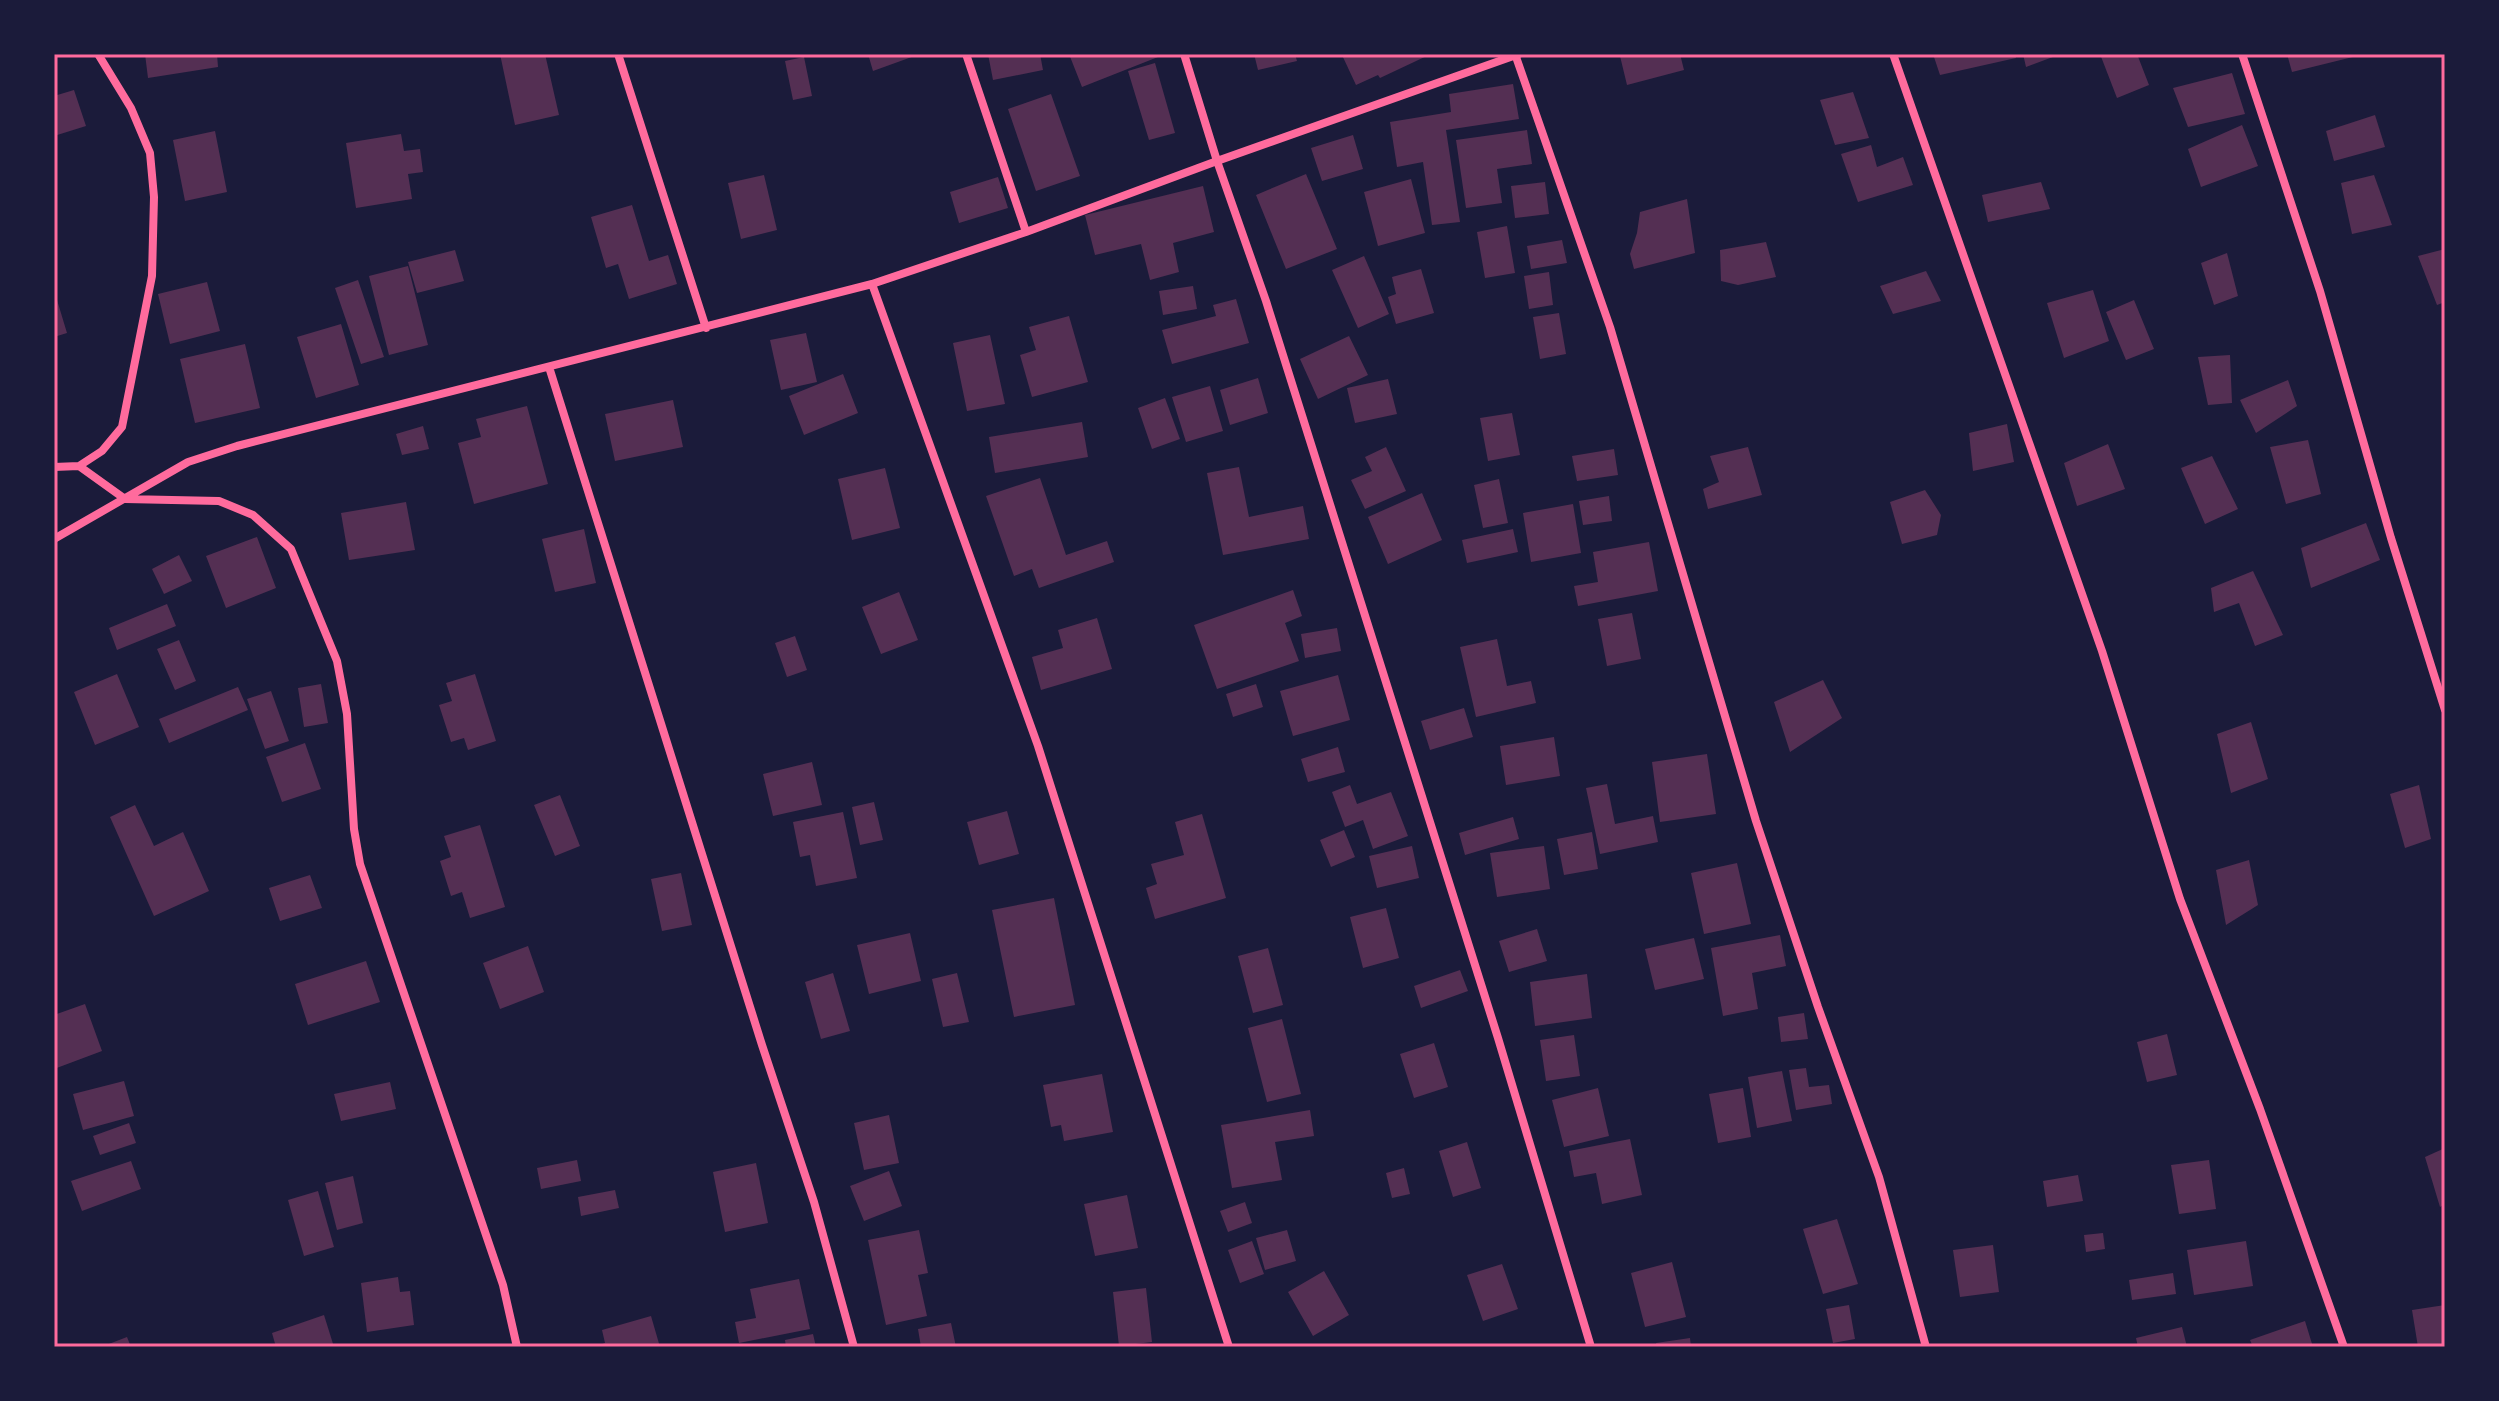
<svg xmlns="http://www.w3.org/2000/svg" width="2499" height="1401" font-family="'Noto Sans',sans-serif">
  <rect width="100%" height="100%" fill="#1b1b3a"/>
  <path fill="#542f53" d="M145 54H217L218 67 148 78Z
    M500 54H545L559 115 515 125Z
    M868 54H920L873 71Z
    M988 54H1040L1043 70 993 80Z
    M1069 54H1157L1158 57 1082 87Z
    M1254 54H1295L1297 61 1258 70Z
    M1344 54H1431L1380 78 1378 75 1356 85 1342 55Z
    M1628 54H1680L1684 70 1627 85 1620 56Z
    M1933 54H2015L2016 58 1940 75Z
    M2023 54H2061L2026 67Z
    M2100 54H2137L2149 85 2117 98Z
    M2287 54H2361V55L2292 72Z
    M804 57 812 96 793 100 785 61Z
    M1155 63 1175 133 1149 140 1128 71Z
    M2232 73 2245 114 2188 127 2173 88Z
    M1513 84 1519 119 1446 130 1460 222 1432 225 1423 162 1397 167 1390 122 1451 112 1449 94Z
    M74 90 86 126 54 136V96Z
    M1853 92 1869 138 1835 145 1820 100Z
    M1051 94 1080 176 1036 191 1008 109Z
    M2375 115 2385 147 2334 161 2326 131Z
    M2242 125 2258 166 2201 187 2188 149Z
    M1527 130 1532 164 1497 169 1502 203 1466 208 1456 140Z
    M215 131 227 192 185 201 173 140Z
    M401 134 404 151 420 149 423 172 408 174 412 199 356 208 346 143Z
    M1353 135 1363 169 1322 181 1311 148Z
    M1871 145 1877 167 1903 157 1913 185 1858 202 1841 154Z
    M1306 174 1337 249 1286 269 1256 195Z
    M764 175 777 230 741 239 728 183Z
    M2374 175 2392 225 2352 234 2341 183Z
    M998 177 1008 208 959 223 950 192Z
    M1411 179 1425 233 1378 246 1364 192Z
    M1545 182 1549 214 1515 218 1511 186Z
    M2041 182 2050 209 1988 222 1982 195Z
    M1203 186 1214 232 1173 243 1179 272 1150 280 1141 244 1095 255 1085 215Z
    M1687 199 1695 253 1634 269 1630 254 1637 233 1640 212Z
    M632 205 649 261 668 255 677 284 629 299 618 264 606 268 591 217Z
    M1507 226 1515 273 1485 278 1477 232Z
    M1562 240 1567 263 1531 269 1527 246Z
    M1766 242 1776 277 1738 285 1721 281 1720 250Z
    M2445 249V302L2437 305 2418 256Z
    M455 250 464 281 417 293 408 262Z
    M2227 253 2238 296 2214 305 2201 263Z
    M1364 256 1389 314 1358 328 1332 270Z
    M408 266 428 345 389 355 369 276Z
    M1421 269 1434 313 1396 324 1388 297 1396 294 1392 277Z
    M1926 271 1941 301 1893 314 1880 286Z
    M1549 272 1553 305 1529 309 1524 276Z
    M358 280 384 357 361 364 335 288Z
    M207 282 220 331 170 344 158 294Z
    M1193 286 1197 309 1163 315 1159 291Z
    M54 290 67 333 54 337Z
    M2093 290 2109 341 2064 358 2047 303Z
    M1236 299 1249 343 1172 364 1162 330 1216 316 1213 305Z
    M2134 300 2154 349 2126 360 2106 312Z
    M1559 313 1566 354 1540 359 1533 317Z
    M1069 316 1088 382 1032 397 1020 355 1036 350 1029 327Z
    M341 324 359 385 316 398 297 337Z
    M806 333 817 382 781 390 770 340Z
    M990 335 1005 404 967 411 953 343Z
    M1349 336 1368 375 1318 399 1300 359Z
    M245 344 260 408 195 423 180 359Z
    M2230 355 2232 403 2208 405 2198 357Z
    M843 374 858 413 804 435 789 396Z
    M1258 378 1268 413 1230 425 1220 390Z
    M1388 379 1397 414 1355 423 1347 388Z
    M2288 380 2297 406 2256 433 2240 400Z
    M1210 386 1223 431 1186 442 1172 397Z
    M1165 398 1180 439 1152 449 1138 408Z
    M673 400 683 447 615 461 605 414Z
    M527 406 548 484 474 504 458 443 481 437 476 419Z
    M1512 413 1520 455 1488 461 1480 418Z
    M1082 422 1088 457 995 473 989 437Z
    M2007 424 2014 462 1973 471 1969 433Z
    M423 426 429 449 402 455 396 434Z
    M2308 440 2321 494 2286 504 2270 447Z
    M2108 444 2125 489 2077 506 2064 463Z
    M1386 447 1406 491 1365 509 1351 480 1372 471 1365 457Z
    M1748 447 1762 495 1708 509 1703 489 1719 482 1710 456Z
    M1614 449 1618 475 1577 481 1572 456Z
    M2212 456 2238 509 2205 524 2181 468Z
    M1239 467 1249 517 1303 506 1309 539 1223 555 1207 473Z
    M885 468 900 528 852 540 838 479Z
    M1040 478 1066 555 1107 541 1114 562 1039 588 1032 569 1014 576 986 496Z
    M1499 479 1508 523 1483 528 1474 485Z
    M1925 490 1941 515 1937 535 1902 544 1890 502Z
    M1422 493 1442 540 1388 564 1368 517Z
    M1609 496 1612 521 1583 525 1579 501Z
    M406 502 415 550 349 560 341 513Z
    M1573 504 1581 553 1531 562 1523 513Z
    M2366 523 2380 560 2311 588 2301 548Z
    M584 529 596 583 555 592 542 539Z
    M1513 529 1518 552 1467 563 1462 540Z
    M257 537 276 588 226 608 206 556Z
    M1649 542 1658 591 1578 606 1574 586 1598 582 1593 552Z
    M179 555 192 581 164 594 152 569Z
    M2253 571 2283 635 2255 646 2239 603 2214 612 2211 588Z
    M1293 590 1302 616 1285 623 1299 661 1217 689 1194 625Z
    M899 592 918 640 881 654 862 607Z
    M167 604 176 626 117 650 109 628Z
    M1632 613 1641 659 1607 666 1598 619Z
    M1097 618 1112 669 1041 690 1032 657 1063 648 1058 630Z
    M1337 628 1341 651 1305 658 1301 634Z
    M795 636 807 670 787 677 775 643Z
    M1497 639 1507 686 1531 681 1536 703 1476 717 1460 647Z
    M179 640 196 681 175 690 157 649Z
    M117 674 139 727 95 745 74 692Z
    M475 674 496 741 468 750 464 738 451 742 439 705 452 701 446 683Z
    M1338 675 1350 720 1293 736 1280 691Z
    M1823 680 1842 718 1790 752 1774 702Z
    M321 684 328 723 304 727 298 688Z
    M1256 684 1263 707 1233 717 1226 694Z
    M238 687 248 710 169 743 159 719Z
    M271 691 289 741 265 749 247 699Z
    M1464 708 1473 737 1430 750 1421 721Z
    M2251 722 2268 779 2231 793 2217 734Z
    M1554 737 1560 776 1506 785 1500 746Z
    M305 743 321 789 282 802 266 757Z
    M1338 747 1345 772 1308 782 1301 759Z
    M1707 754 1716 814 1660 822 1652 762Z
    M812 762 822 805 773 816 763 774Z
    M1607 784 1615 824 1653 816 1658 842 1600 854 1586 788Z
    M1350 785 1357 804 1391 792 1408 836 1373 849 1363 820 1345 827 1332 792Z
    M2419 785 2431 839 2405 848 2390 794Z
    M560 795 580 846 555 856 534 805Z
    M874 802 883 840 860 845 852 807Z
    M135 805 154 846 183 832 209 891 154 916 110 817Z
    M1007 811 1019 854 979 865 967 822Z
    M843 812 857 878 816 886 810 855 800 857 793 822Z
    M1202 814 1226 898 1155 919 1146 888 1157 884 1151 864 1184 855 1175 822Z
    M1513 817 1519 839 1465 855 1459 833Z
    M480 825 505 907 470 918 462 892 451 896 440 861 451 857 444 836Z
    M1344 830 1355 857 1331 867 1320 840Z
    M1592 832 1598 869 1564 875 1557 839Z
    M1412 846 1419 878 1377 888 1369 856Z
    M1544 846 1550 889 1497 897 1490 853Z
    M2249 860 2258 905 2226 925 2216 870Z
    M1737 863 1751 924 1704 934 1691 873Z
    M681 873 692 925 662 931 651 879Z
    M310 875 322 908 280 921 269 888Z
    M1054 898 1075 1005 1014 1017 992 910Z
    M1386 908 1399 958 1363 968 1350 917Z
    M1537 929 1547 961 1509 972 1499 941Z
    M910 933 921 981 869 994 857 945Z
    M1780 935 1786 966 1752 973 1758 1009 1723 1016 1711 948Z
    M1694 938 1704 979 1655 990 1645 949Z
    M528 946 544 992 500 1009 483 963Z
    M1268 948 1283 1005 1253 1013 1238 956Z
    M366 961 380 1002 308 1025 295 984Z
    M1460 970 1468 991 1421 1008 1414 986Z
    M833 973 850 1031 821 1039 805 982Z
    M957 973 969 1022 943 1027 932 979Z
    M1587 974 1592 1018 1535 1026 1530 982Z
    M85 1004 102 1051 54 1069V1015Z
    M1804 1013 1808 1039 1781 1042 1778 1017Z
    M1282 1019 1301 1094 1267 1102 1248 1028Z
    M2167 1034 2177 1075 2147 1082 2137 1042Z
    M1574 1035 1580 1076 1546 1081 1540 1040Z
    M1434 1043 1448 1087 1414 1098 1400 1054Z
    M1806 1068 1809 1087 1829 1085 1832 1104 1796 1110 1789 1070Z
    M1782 1071 1792 1121 1757 1128 1748 1077Z
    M1102 1074 1113 1132 1064 1141 1061 1125 1051 1127 1043 1085Z
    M124 1081 134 1116 83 1130 73 1094Z
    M390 1082 396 1109 341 1121 334 1094Z
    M1598 1088 1609 1136 1564 1147 1552 1100Z
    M1743 1088 1751 1137 1718 1143 1709 1094Z
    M1310 1110 1314 1136 1275 1142 1282 1180 1232 1188 1221 1125Z
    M889 1115 899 1163 864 1170 854 1123Z
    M129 1123 136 1143 100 1155 93 1136Z
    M1630 1139 1642 1195 1602 1204 1596 1173 1574 1177 1569 1151Z
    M1467 1142 1481 1188 1453 1197 1439 1151Z
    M2445 1148V1204L2440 1207 2425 1157Z
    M577 1160 581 1181 541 1189 537 1168Z
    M2209 1160 2216 1209 2179 1214 2171 1165Z
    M131 1161 141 1189 82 1211 71 1181Z
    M756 1163 768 1223 725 1232 713 1172Z
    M1404 1168 1410 1194 1392 1198 1386 1173Z
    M889 1171 902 1206 864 1221 850 1186Z
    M2078 1175 2083 1201 2047 1207 2043 1181Z
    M353 1176 363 1223 337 1230 325 1183Z
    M615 1190 619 1208 581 1216 578 1197Z
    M318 1191 334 1247 304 1256 288 1200Z
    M1127 1195 1138 1248 1095 1256 1084 1204Z
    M1245 1202 1252 1223 1228 1232 1220 1211Z
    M1837 1219 1858 1284 1823 1294 1803 1229Z
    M919 1230 928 1273 918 1275 927 1316 886 1325 868 1240Z
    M1287 1230 1296 1261 1265 1270 1256 1238Z
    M2103 1233 2105 1249 2086 1252 2084 1235Z
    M1252 1241 1264 1274 1240 1283 1228 1250Z
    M2246 1241 2253 1286 2194 1295 2187 1250Z
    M1993 1245 1999 1292 1960 1297 1953 1250Z
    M1672 1262 1686 1317 1645 1327 1631 1273Z
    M1502 1264 1518 1309 1483 1321 1467 1275Z
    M1324 1271 1349 1315 1313 1336 1288 1292Z
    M2173 1273 2176 1294 2132 1300 2129 1280Z
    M398 1277 400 1292 410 1291 414 1325 367 1332 361 1283Z
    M799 1279 810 1329 739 1343 735 1322 756 1318 750 1289Z
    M1146 1288 1152 1342 1119 1346 1113 1292Z
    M1849 1305 1855 1339 1833 1343 1826 1309Z
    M2445 1305V1347H2418L2412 1310Z
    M324 1315 334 1347H276L272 1333Z
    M651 1316 660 1347H594L605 1343 602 1330Z
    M2305 1321 2313 1347H2253L2250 1340Z
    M951 1323 956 1347H921L918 1329Z
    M2182 1327 2187 1347H2138L2136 1338Z
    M813 1334 816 1347H786L785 1340Z
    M127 1337 131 1347H101Z
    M1690 1338 1691 1347H1657L1656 1343Z"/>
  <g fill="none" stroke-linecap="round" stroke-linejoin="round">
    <path stroke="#ff6b9d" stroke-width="8" d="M618 54 706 328
      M966 54 1026 232
      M1184 54 1217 161 1266 301 1498 1038 1591 1347
      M1515 54 1610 327 1756 821 1818 1007 1879 1177 1926 1347
      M1893 54 2102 651 2180 899 2260 1109 2344 1347
      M2242 54 2320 291 2391 538 2445 710
      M872 284 1038 746 1229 1347
      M549 367 762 1045 814 1202 854 1347
      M79 466 125 499 219 501 253 515 291 549 337 661 347 714 354 829 360 864 503 1285 517 1347
      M54 467 79 466 102 451 122 427 152 276 154 197 150 153 131 108 98 54
      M54 539 188 462 237 446 872 284 1026 232 1217 161 1519 54"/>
  </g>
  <rect width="2499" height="1401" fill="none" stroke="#1b1b3a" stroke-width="112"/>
  <rect x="56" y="56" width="2387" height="1289" fill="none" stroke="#ff6b9d" stroke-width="3"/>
</svg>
